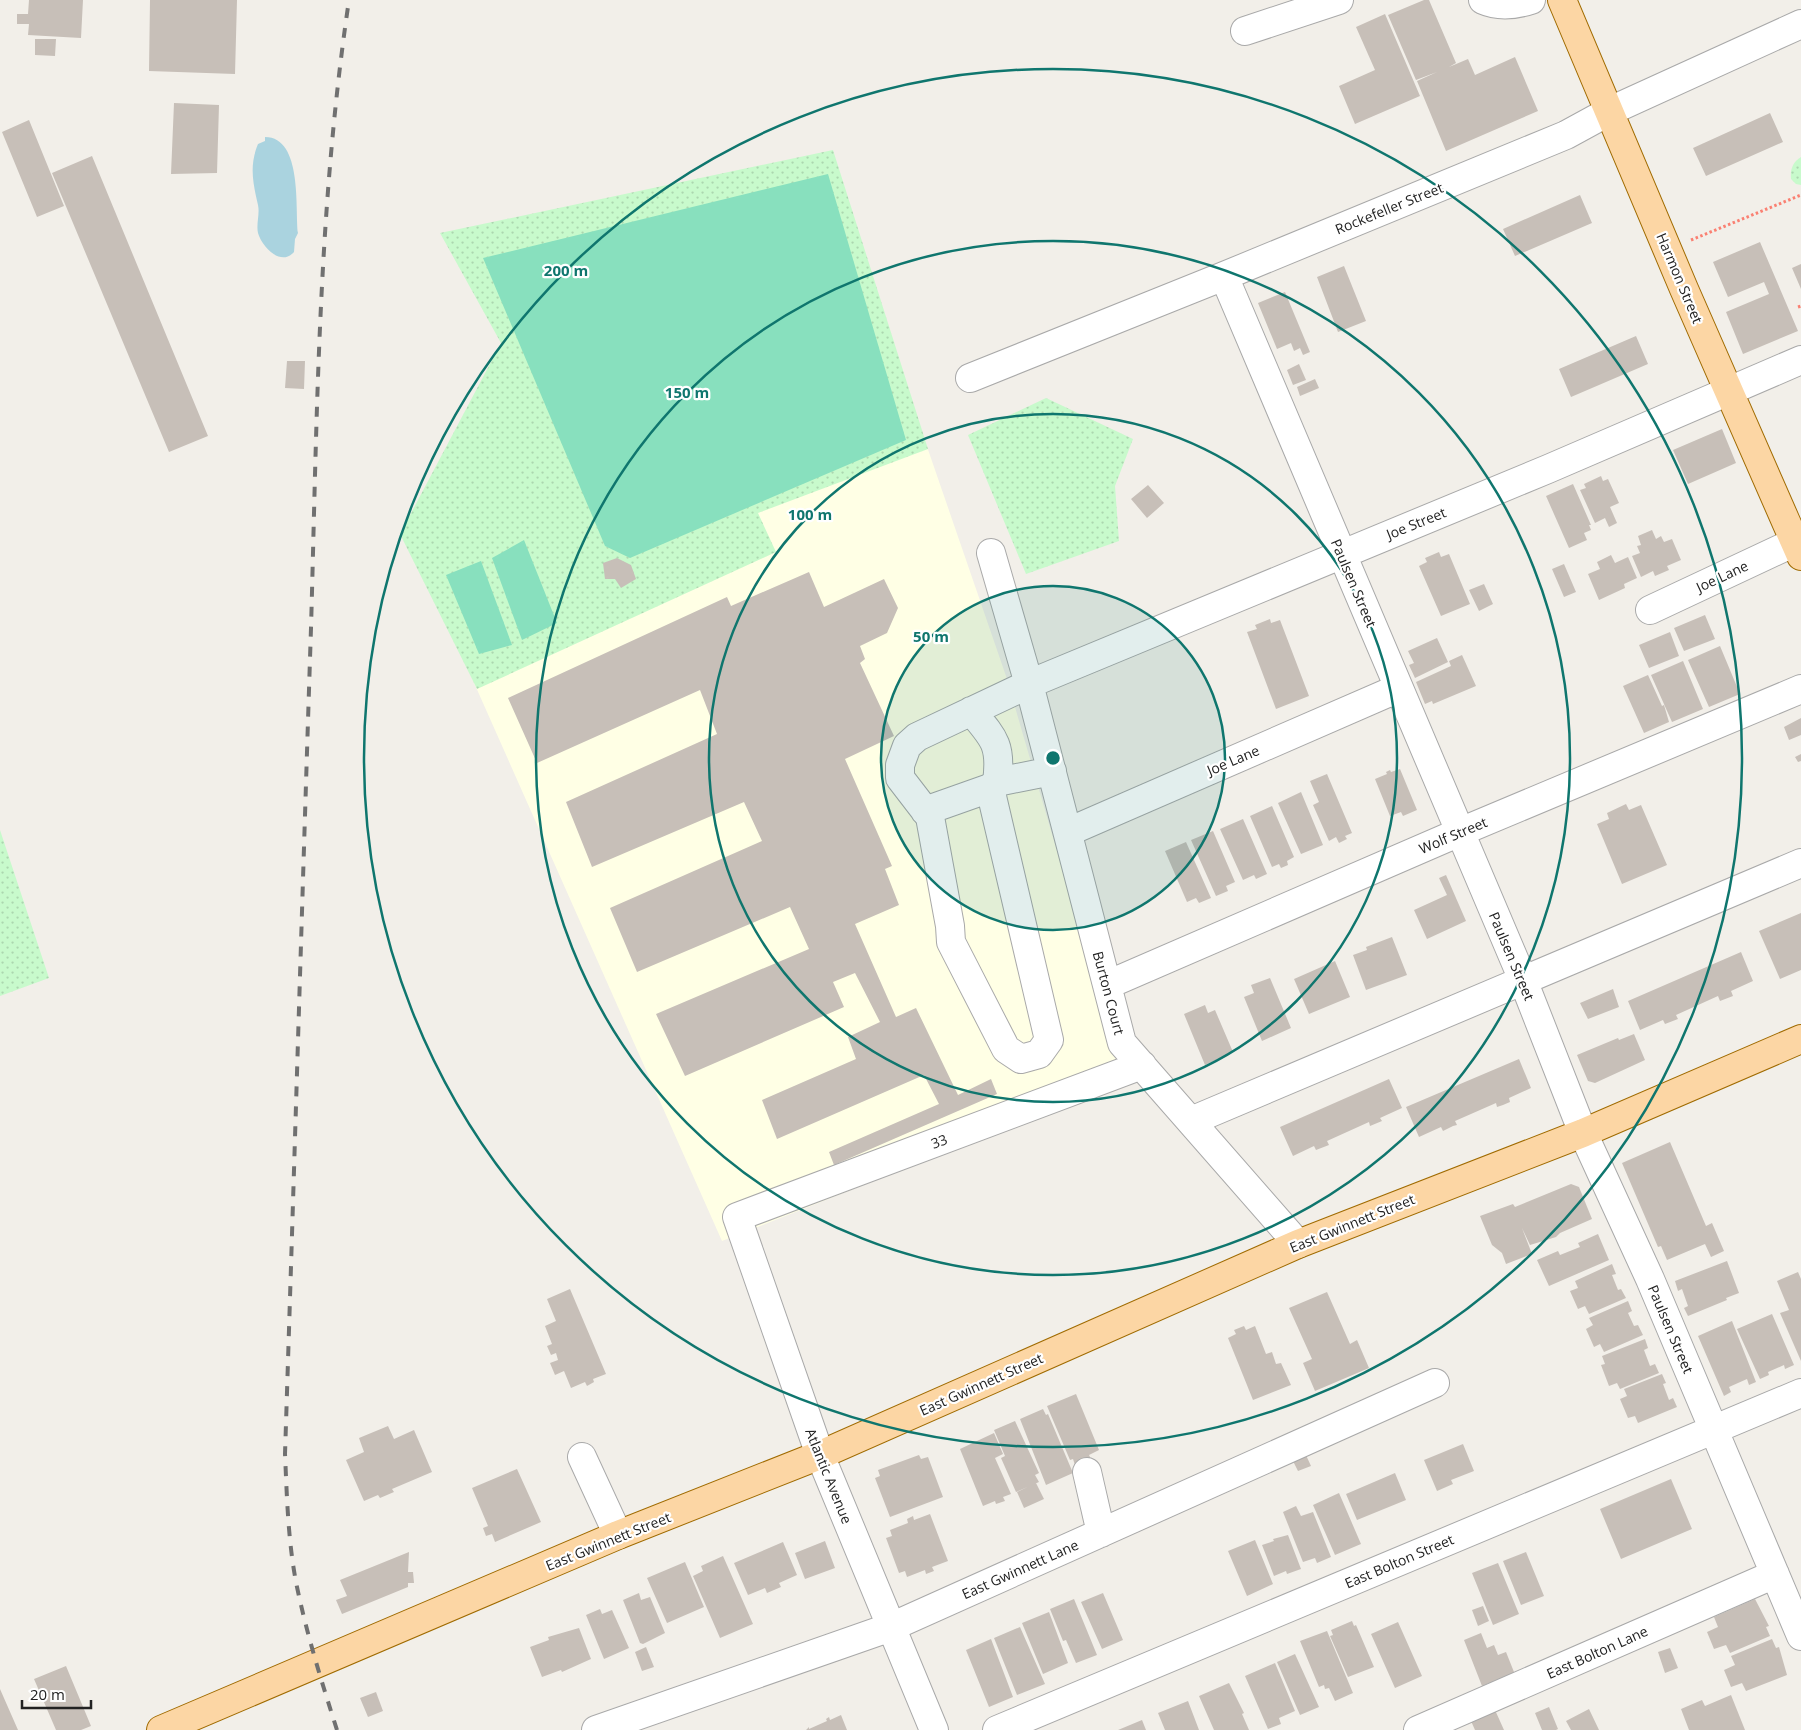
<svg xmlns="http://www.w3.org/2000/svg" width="1801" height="1730" font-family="'Open Sans',sans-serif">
  <defs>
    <pattern id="park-dots" width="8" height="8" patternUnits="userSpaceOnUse" patternTransform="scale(1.25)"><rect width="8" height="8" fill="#c8facc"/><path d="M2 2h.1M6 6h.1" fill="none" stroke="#acd6af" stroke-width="1.8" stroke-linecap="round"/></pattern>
  </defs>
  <rect width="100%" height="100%" fill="#f2efe9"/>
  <path fill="#ffffe5" d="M830 165 1006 676 1124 1082 722 1241 407 532Z"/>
  <path fill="url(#park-dots)" d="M833 150 928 449 758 513 776 552 477 689 400 534 501 343 440 233Z
    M1801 157V185L1796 184 1791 179C1790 169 1793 162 1801 157Z
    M1046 398 1133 439 1115 486 1119 541 1026 574 968 435Z
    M0 830 49 978 0 996Z"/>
  <path fill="#88e0be" d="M828 174 906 440 630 558 605 546 483 258Z
    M524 540 557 623 522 640 492 558Z
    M481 561 512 645 479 654 446 575Z"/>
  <path fill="#aad3df" d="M265 137C303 137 295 210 298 233L295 239 294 252C281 267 262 247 258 233 256 224 260 214 258 205 253 183 249 166 258 144L265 141Z"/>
  <path fill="#c7bfb8" d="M29 0H83L81 38 28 35 29 24H17V14H28Z
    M150 0H237L235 74 149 71Z
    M1424 0H1429L1456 63 1449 67 1468 59 1475 75 1515 57 1538 111 1446 151 1417 81 1437 72 1416 80 1388 15Z
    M1385 14 1420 96 1355 124 1339 86 1375 70 1356 27Z
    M35 39H56L55 56 35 55Z
    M174 103 219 105 217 173 171 174Z
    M1770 113 1783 142 1706 176 1693 148Z
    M29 120 64 206 37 217 2 132Z
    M92 156 208 436 169 452 52 173Z
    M1580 195 1592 223 1515 256 1503 229Z
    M1760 242 1798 331 1743 354 1726 312 1769 294 1764 282 1728 297 1713 262Z
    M1801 264V289L1792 268Z
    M1344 266 1366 321 1338 332 1317 277Z
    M1285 292 1310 352 1303 355 1300 348 1294 351 1291 343 1277 349 1258 303Z
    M1636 336 1648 364 1571 397 1559 369Z
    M287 361H305L304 389 285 388Z
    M1299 364 1306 380 1293 385 1287 370Z
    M1315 379 1319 388 1300 396 1297 387Z
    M1722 429 1736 463 1688 484 1673 450Z
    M1601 476 1603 481 1608 479 1619 503 1610 507 1617 523 1609 527 1605 518 1595 523 1580 490 1586 488 1584 484Z
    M1573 484 1591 525H1589L1591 530 1584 533 1587 540 1569 548 1546 496Z
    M1148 485 1164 503 1147 518 1131 499Z
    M1652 530 1656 539 1661 536 1664 542 1672 539 1681 560 1667 566 1669 570 1655 576 1653 571 1641 577 1632 556 1640 553 1637 546 1641 545 1638 536Z
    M1439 552 1441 557 1449 554 1470 604 1441 616 1419 566 1427 562 1425 558Z
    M1611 555 1615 563 1628 557 1637 578 1624 584 1625 588 1599 600 1588 574 1600 569 1597 562Z
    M617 558 631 565 636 579 621 588 615 579H605L603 563Z
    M1564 564 1576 592 1564 597 1552 569Z
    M809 572 824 607 884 579 898 608 887 633 860 646 865 659 860 663 894 736 845 759 892 866 885 869 899 905 855 924 896 1017 916 1008 958 1095 991 1079 997 1094 834 1165 829 1152 939 1104 924 1075 777 1139 762 1100 856 1059 848 1037 880 1022 855 973 833 982 844 1007 685 1076 656 1014 809 949 790 907 637 972 610 908 762 841 744 802 592 867 566 802 717 734 700 690 537 763 508 698 727 597 731 606Z
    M1484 584 1493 604 1479 611 1469 590Z
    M1705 615 1715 639 1684 651 1674 628Z
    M1270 619 1271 623 1280 620 1309 696 1276 709 1247 632 1257 629 1255 625Z
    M1670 632 1679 656 1649 668 1639 645Z
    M1437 638 1448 662 1415 678 1409 665 1414 663 1408 651Z
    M1720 646 1740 694 1709 707 1688 660Z
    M1462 655 1476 686 1433 704 1432 701 1425 704 1416 682 1451 666 1449 661Z
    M1683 661 1703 709 1672 722 1651 675Z
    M1648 675 1662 706 1664 705 1669 722 1644 733 1623 686Z
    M1801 718V735L1789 740 1784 727Z
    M1801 754V761L1798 762 1795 757Z
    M1400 769 1417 810 1403 816 1401 812 1390 816 1375 779 1387 774 1386 772 1390 770 1391 772Z
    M1327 774 1352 833 1345 836 1347 839 1339 843 1336 837 1329 841 1313 805 1319 802 1310 781Z
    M1301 792 1323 845 1301 854 1278 803Z
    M1626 804 1629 810 1641 805 1667 865 1622 884 1597 824 1609 819 1607 813Z
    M1272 806 1294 857 1287 861 1288 865 1281 868 1279 864 1272 867 1250 816Z
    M1243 819 1267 874 1256 879 1254 875 1243 880 1220 829Z
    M1213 831 1235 882 1226 886 1228 891 1216 896 1191 840Z
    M1186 842 1211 898 1199 903 1196 898 1187 902 1165 851Z
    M1446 875 1466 921 1427 939 1414 910 1447 895 1439 878Z
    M1801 913V970L1780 979 1759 931Z
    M1392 937 1407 975 1366 990 1353 955 1367 950 1366 947Z
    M1741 952 1753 981 1731 991 1733 996 1720 1001 1718 996 1676 1015 1678 1019 1665 1024 1663 1020 1640 1030 1628 1001Z
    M1335 961 1350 997 1309 1014 1294 979Z
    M1270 978 1291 1028 1262 1041 1244 997 1254 993 1251 985Z
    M1613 989 1619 1007 1588 1019 1580 1003Z
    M1205 1005 1208 1013 1215 1010 1233 1052 1205 1065 1184 1014Z
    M1634 1034 1645 1060 1595 1083 1588 1081 1577 1055 1618 1038 1619 1040Z
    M1519 1059 1531 1088 1509 1098 1510 1102 1503 1105 1497 1107 1496 1103 1455 1121 1457 1125 1453 1126 1443 1131 1441 1127 1419 1137 1406 1107Z
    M1389 1079 1402 1108 1380 1118 1382 1121 1370 1126 1369 1122 1327 1141 1329 1145 1316 1150 1314 1146 1293 1156 1280 1127Z
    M1670 1142 1706 1226 1712 1223 1724 1251 1711 1257 1705 1244 1667 1260 1661 1246 1658 1247 1622 1163Z
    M1571 1184 1579 1187 1592 1219 1560 1233 1556 1237 1530 1245 1522 1228 1532 1254 1506 1264 1502 1253 1492 1245 1480 1216 1513 1204 1515 1207Z
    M1598 1234 1609 1260 1549 1286 1537 1260 1558 1251 1560 1255 1580 1247 1578 1243Z
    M1727 1261 1739 1293 1726 1298 1727 1300 1688 1316 1684 1308 1688 1306 1682 1289 1678 1291 1675 1281Z
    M1612 1264 1616 1274 1612 1275 1618 1290 1621 1289 1626 1298 1589 1314 1585 1306 1578 1309 1570 1291 1578 1288 1575 1281Z
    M1798 1272 1801 1279V1361L1780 1313 1789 1310 1777 1281Z
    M570 1289 606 1374 593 1379 594 1382 587 1386 585 1382 571 1388 564 1371 555 1375 550 1363 558 1360 556 1353 551 1355 547 1346 552 1344 545 1326 556 1321 547 1299Z
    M1327 1292 1350 1344 1357 1340 1369 1368 1315 1391 1303 1363 1312 1359 1289 1308Z
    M1628 1301 1632 1311 1628 1313 1634 1326 1638 1325 1643 1335 1604 1352 1600 1344 1594 1347 1586 1329 1593 1325 1589 1318Z
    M1772 1314 1794 1365 1785 1369 1784 1365 1768 1372 1769 1375 1760 1379 1737 1329Z
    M1732 1321 1756 1382 1749 1385 1747 1379 1729 1387 1731 1392 1724 1396 1698 1336Z
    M1244 1326 1246 1330 1255 1326 1266 1354 1272 1352 1276 1364 1281 1363 1291 1385 1253 1400 1228 1338 1236 1334 1234 1330Z
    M1645 1339 1648 1348 1644 1350 1650 1366 1655 1364 1659 1373 1620 1389 1617 1383 1609 1386 1601 1365 1605 1364 1602 1356Z
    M1662 1374 1666 1383 1663 1384 1669 1400 1673 1398 1677 1407 1638 1423 1635 1416 1628 1418 1620 1399 1627 1396 1624 1389Z
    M1076 1394 1099 1450 1089 1455 1091 1459 1077 1471 1073 1459 1070 1460 1047 1406Z
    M1043 1409 1046 1415 1048 1414 1073 1473 1046 1485 1020 1419Z
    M1015 1421 1039 1473 1035 1475 1039 1482 1016 1492 1001 1458 1005 1456 994 1430Z
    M388 1426 394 1439 414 1430 432 1472 392 1489 394 1492 380 1498 378 1495 364 1501 346 1460 364 1452 359 1438Z
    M994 1433 1003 1454 995 1458 1011 1494 1003 1497 1005 1501 996 1504 995 1501 983 1506 960 1449Z
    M1463 1444 1474 1471 1451 1480 1453 1484 1437 1491 1424 1460Z
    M1305 1453 1311 1466 1298 1471 1292 1459Z
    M919 1455 921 1459 928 1457 943 1497 890 1517 875 1478 880 1476 878 1470Z
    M517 1469 541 1522 495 1542 492 1534 486 1536 483 1528 488 1526 472 1488Z
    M1395 1473 1406 1500 1357 1520 1346 1494Z
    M1671 1479 1692 1529 1621 1559 1600 1509Z
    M1036 1483 1044 1499 1024 1508 1017 1492Z
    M1339 1493 1361 1544 1335 1555 1313 1505Z
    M1296 1506 1301 1516 1313 1512 1331 1557 1317 1563 1315 1558 1303 1562 1283 1512Z
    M930 1514 948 1561 932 1567 934 1571 926 1574 925 1570 907 1577 905 1571 899 1573 886 1538 892 1536 890 1530 908 1523 907 1519 913 1516 914 1520Z
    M1288 1535 1301 1569 1287 1574 1286 1571 1274 1576 1262 1545 1274 1541 1273 1539Z
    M1255 1540 1273 1584 1247 1596 1228 1551Z
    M825 1541 835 1568 805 1579 795 1553Z
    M783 1542 797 1575 779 1583 781 1587 767 1593 765 1588 748 1595 734 1563Z
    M409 1552 408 1572H413L414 1583H408V1587L342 1614 336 1600 347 1596 340 1580Z
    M1526 1552 1544 1596 1521 1605 1503 1561Z
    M723 1556 753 1624 720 1638 693 1576 703 1571 701 1566Z
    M685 1562 704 1607 667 1623 647 1578Z
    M1498 1563 1519 1614 1493 1625 1472 1573Z
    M639 1593 641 1600 650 1597 665 1633 643 1644 640 1643 623 1600Z
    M1103 1593 1123 1640 1102 1649 1081 1602Z
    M1074 1599 1097 1655 1076 1663 1066 1640 1063 1641 1050 1609Z
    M1755 1599 1769 1626 1766 1627 1770 1636 1730 1653 1726 1645 1714 1649 1707 1632 1718 1627 1714 1617Z
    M1483 1606 1489 1621 1478 1626 1472 1610Z
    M600 1609 602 1614 612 1610 629 1648 604 1659 586 1615Z
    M1049 1612 1068 1663 1043 1674 1022 1623Z
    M1352 1621 1354 1626 1356 1625 1374 1667 1348 1677 1330 1636 1333 1635 1331 1630Z
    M1398 1622 1422 1676 1395 1688 1371 1634Z
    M1020 1627 1045 1684 1017 1695 994 1638Z
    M579 1628 591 1659 562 1672 561 1670 542 1677 530 1647 549 1640 548 1637Z
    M1327 1631 1353 1693 1335 1701 1329 1688 1325 1689 1324 1685 1319 1687 1300 1641Z
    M1481 1633 1487 1648 1494 1645 1498 1655 1506 1652 1516 1677 1491 1689 1489 1683 1482 1686 1464 1640Z
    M991 1639 1013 1697 989 1707 966 1650Z
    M1772 1639 1776 1648 1779 1647 1787 1675 1746 1691 1742 1683 1731 1687 1724 1670 1735 1665 1731 1656Z
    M646 1647 654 1667 642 1671 635 1652Z
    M1670 1648 1678 1668 1665 1673 1658 1652Z
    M1295 1654 1319 1707 1300 1715 1277 1662Z
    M1275 1663 1295 1711 1279 1718 1281 1724 1268 1729 1245 1676Z
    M66 1666 91 1726 81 1730H56L34 1679Z
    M1229 1683 1244 1713 1242 1714 1249 1730H1214L1199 1696Z
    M0 1689 18 1730H0Z
    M376 1692 383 1711 368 1717 360 1698Z
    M1731 1695 1745 1730H1689L1681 1709 1702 1700 1705 1706Z
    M1188 1701 1199 1730H1165L1158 1713Z
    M1549 1707 1558 1729 1556 1730H1542L1535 1713Z
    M1589 1709 1599 1730H1571L1566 1721Z
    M1495 1710 1504 1730H1475L1471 1721Z
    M841 1715 847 1730H806L809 1727V1729L827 1721 826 1719 829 1717 830 1720Z
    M1142 1720 1146 1730H1118Z"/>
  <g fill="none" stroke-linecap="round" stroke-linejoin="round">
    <defs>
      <path id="minor" d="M1483 0C1499 7 1515 5 1531 0
        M1245 31 1339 0
        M1224 276 1523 980 1583 1133 1650 1279 1801 1636
        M970 378 1224 276 1566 135 1610 111 1801 24
        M991 553 1029 684 1122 1043 1298 1244
        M1650 610 1795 542
        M971 711C994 738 1002 745 997 782
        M1052 771 997 782 990 788 1049 1040 1039 1054 1021 1059 1006 1049 951 942 950 926 930 817 900 778V765L907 746 917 737 1029 684 1548 469 1801 360
        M925 811 990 788
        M1068 832 1399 688
        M1107 985 1460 832 1801 689
        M1191 1121 1801 863
        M582 1457 618 1535
        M1087 1472 1101 1533
        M596 1730 891 1627 1435 1383
        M934 1730 820 1455 737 1217 1142 1065
        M997 1730 1801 1393
        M1418 1730 1775 1574"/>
      <path id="major" d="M1562 0 1684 289 1801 556
        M161 1730 618 1535 820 1455 1298 1244 1583 1133 1801 1039"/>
    </defs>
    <use href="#minor" stroke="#a9a9a9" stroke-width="30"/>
    <use href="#major" stroke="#a06b00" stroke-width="30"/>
    <path stroke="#fa8072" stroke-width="3" stroke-dasharray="2.5 2.5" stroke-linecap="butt" d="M1691 240 1801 195
      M1798 307 1801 306"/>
    <use href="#minor" stroke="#fff" stroke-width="28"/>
    <use href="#major" stroke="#fcd6a4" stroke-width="28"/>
    <path stroke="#707070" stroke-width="4" stroke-dasharray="10 10" stroke-linecap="butt" d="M337 1730C322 1683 307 1635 297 1587 288 1543 287 1498 285 1454 294 1178 302 903 311 628 317 419 318 207 349 0"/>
  </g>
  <circle cx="1053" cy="758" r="172" fill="#0f766e" fill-opacity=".12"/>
  <g fill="none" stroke="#0f766e" stroke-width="2.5">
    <circle cx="1053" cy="758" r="172"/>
    <circle cx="1053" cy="758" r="344"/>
    <circle cx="1053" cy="758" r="517"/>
    <circle cx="1053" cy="758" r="689"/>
  </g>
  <g text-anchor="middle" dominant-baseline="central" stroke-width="4.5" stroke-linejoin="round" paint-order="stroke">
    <g font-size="14" fill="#222" stroke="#fff">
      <text transform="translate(1389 208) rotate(-22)">Rockefeller Street</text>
      <text transform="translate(1680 278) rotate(67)">Harmon Street</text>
      <text transform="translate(1416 523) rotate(-22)">Joe Street</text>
      <text transform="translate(1722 576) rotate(-25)">Joe Lane</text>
      <text transform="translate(1354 583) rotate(67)">Paulsen Street</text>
      <text transform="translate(1233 760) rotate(-23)">Joe Lane</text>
      <text transform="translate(1453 835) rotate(-23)">Wolf Street</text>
      <text transform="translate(1512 956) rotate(67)">Paulsen Street</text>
      <text transform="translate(1109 993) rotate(75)">Burton Court</text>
      <text transform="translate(939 1141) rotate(-21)">33</text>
      <text transform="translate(1352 1223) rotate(-22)">East Gwinnett Street</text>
      <text transform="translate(1671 1329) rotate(67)">Paulsen Street</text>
      <text transform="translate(981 1384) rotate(-24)">East Gwinnett Street</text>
      <text transform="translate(829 1476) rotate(68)">Atlantic Avenue</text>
      <text transform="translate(608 1541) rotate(-22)">East Gwinnett Street</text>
      <text transform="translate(1399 1561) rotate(-23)">East Bolton Street</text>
      <text transform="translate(1020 1569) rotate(-24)">East Gwinnett Lane</text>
      <text transform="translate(1597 1652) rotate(-24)">East Bolton Lane</text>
    </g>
  </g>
  <circle cx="1053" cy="758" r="8" fill="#0f766e" stroke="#fff" stroke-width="2.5"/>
  <g font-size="15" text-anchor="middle" font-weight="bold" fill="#0f766e" stroke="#fff" stroke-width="4.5" stroke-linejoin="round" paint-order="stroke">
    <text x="566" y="276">200 m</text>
    <text x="687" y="398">150 m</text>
    <text x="810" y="520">100 m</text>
    <text x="931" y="642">50 m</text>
  </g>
  <path d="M22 1700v8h69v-8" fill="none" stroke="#222222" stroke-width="2.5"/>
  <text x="30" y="1700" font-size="15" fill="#222222" stroke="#ffffff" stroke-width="4" paint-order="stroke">20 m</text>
</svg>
